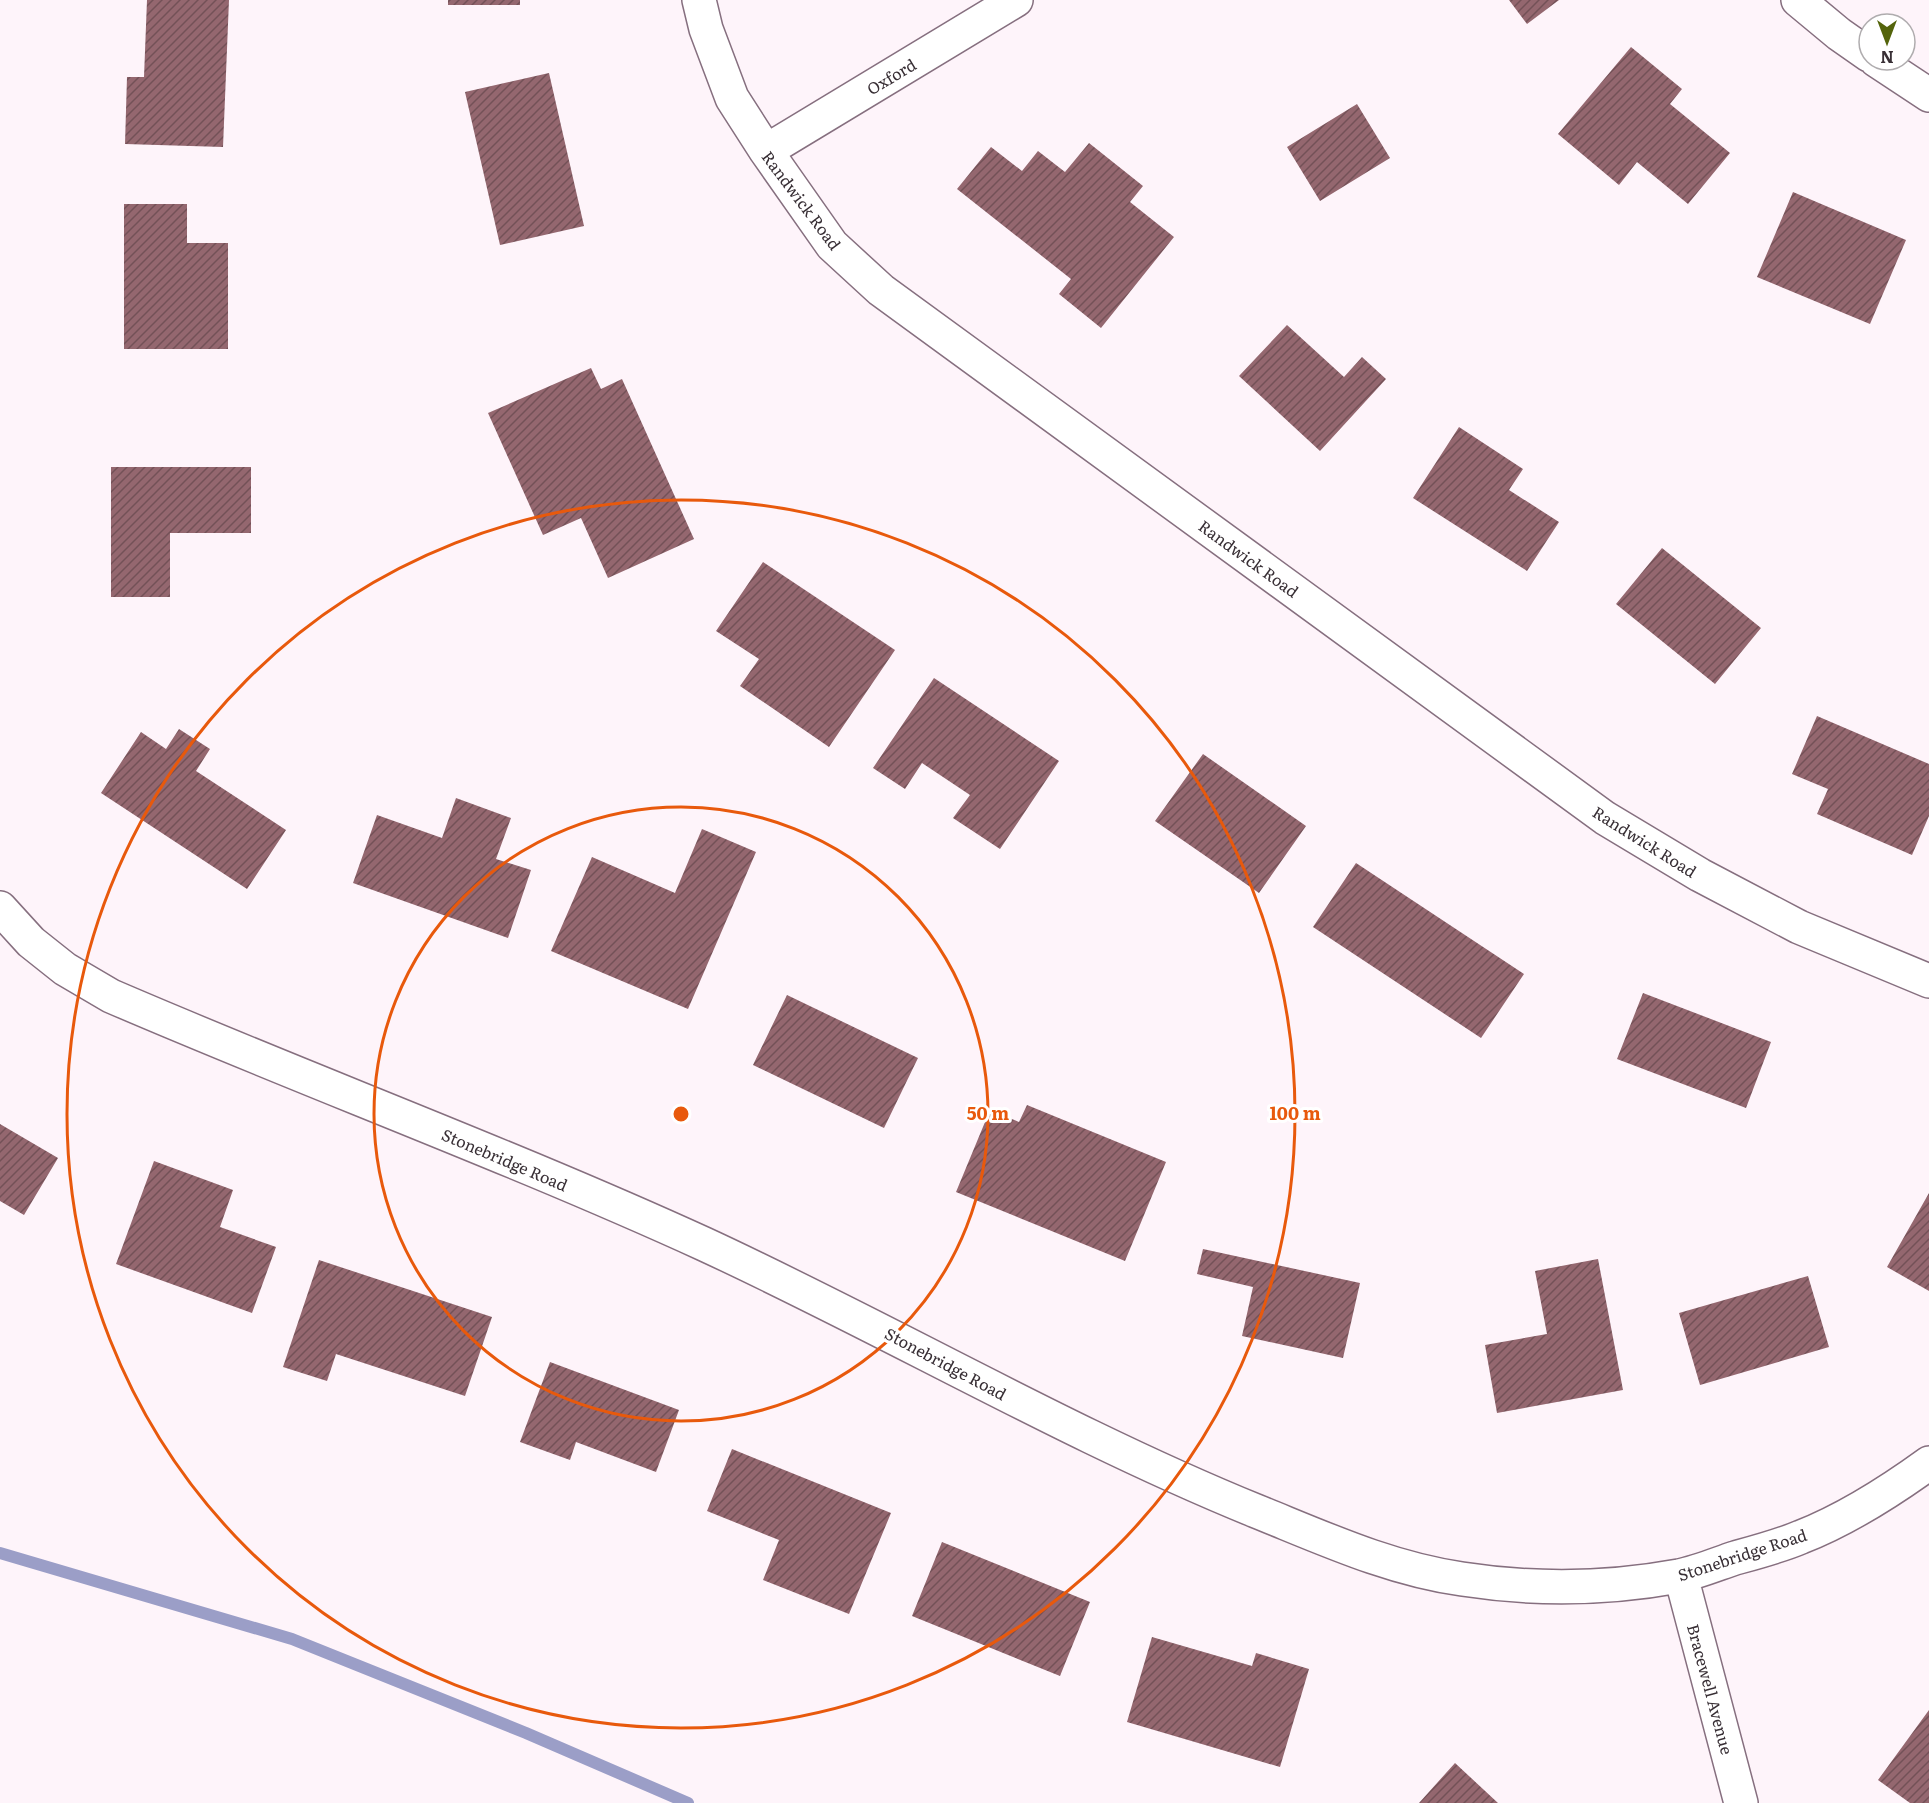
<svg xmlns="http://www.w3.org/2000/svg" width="1929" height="1803" font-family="Literata,serif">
  <defs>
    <pattern id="building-hatch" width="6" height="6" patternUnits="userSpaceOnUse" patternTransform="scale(1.5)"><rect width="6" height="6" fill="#94676f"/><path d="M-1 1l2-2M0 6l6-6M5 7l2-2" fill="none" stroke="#735157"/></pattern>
  </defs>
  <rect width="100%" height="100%" fill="#fef4fa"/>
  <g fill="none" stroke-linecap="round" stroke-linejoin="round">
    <path stroke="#9b9ec7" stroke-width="12" d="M0 1553 292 1639 526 1733 688 1803"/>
  </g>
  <path fill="url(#building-hatch)" d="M147 0H229L223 147 125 144 127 77H144Z
    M448 0H520V5H448Z
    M1509 0H1559L1527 24Z
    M1631 47 1682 89 1670 104 1730 153 1688 204 1637 162 1619 185 1558 134Z
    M549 73 584 226 500 245 465 92Z
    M1357 104 1390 158 1320 201 1287 147Z
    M1089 143 1143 186 1130 202 1174 237 1101 328 1059 294 1071 279 957 189 991 147 1022 171 1038 151 1065 172Z
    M1793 192 1906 240 1870 324 1757 277Z
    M124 204H187V243H228V349H124Z
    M1287 325 1344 377 1362 357 1386 379 1320 451 1239 376Z
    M591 368 601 389 622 379 694 539 608 578 581 518 543 535 488 413Z
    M1459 427 1523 469 1509 490 1559 522 1527 571 1413 498Z
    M111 467H251V533H170V597H111Z
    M1662 548 1761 628 1715 684 1616 604Z
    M763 562 895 650 829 747 740 686 759 659 716 631Z
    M934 678 1059 761 1000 849 953 818 970 795 922 763 905 789 873 768Z
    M1817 716 1929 764V816L1912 855 1817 814 1828 789 1792 774Z
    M179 729 210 749 196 771 286 830 247 889 101 793 141 732 166 749Z
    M1203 754 1306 826 1259 893 1155 821Z
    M456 798 511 818 496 859 531 870 508 938 353 883 377 815 442 838Z
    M702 829 756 852 688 1009 551 951 592 857 675 893Z
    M1356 863 1524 974 1481 1038 1313 927Z
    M1643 993 1771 1042 1746 1108 1617 1059Z
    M787 995 918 1058 884 1128 753 1065Z
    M1027 1105 1166 1162 1125 1261 956 1192 990 1110 1019 1122Z
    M0 1124 58 1158 24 1215 0 1201Z
    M154 1161 233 1190 220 1227 276 1247 252 1313 116 1264Z
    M1929 1193V1291L1887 1267Z
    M1203 1249 1360 1283 1343 1358 1242 1336 1253 1287 1197 1274Z
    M1598 1259 1623 1390 1497 1413 1485 1345 1547 1334 1535 1271Z
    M319 1260 492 1317 465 1396 336 1354 327 1381 283 1367Z
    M1808 1276 1829 1347 1700 1385 1679 1313Z
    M550 1362 679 1410 656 1472 576 1442 570 1460 520 1442Z
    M732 1449 891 1513 849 1614 763 1580 779 1540 707 1511Z
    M942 1542 1090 1602 1060 1676 912 1616Z
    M1152 1637 1252 1666 1256 1653 1309 1669 1280 1767 1127 1722Z
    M1929 1710V1803H1910L1878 1780Z
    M1455 1763 1498 1803H1419Z"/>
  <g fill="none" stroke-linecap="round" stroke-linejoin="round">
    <defs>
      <path id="street" d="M699 0 706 29 732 98 766 151 832 245 881 290 1605 818 1700 875 1799 927 1929 981
        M1798 0 1839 34 1869 55
        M1876 60 1929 95
        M766 151 1016 0
        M0 908 31 942 65 969 111 996C308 1081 509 1155 704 1244 890 1330 1067 1434 1256 1511 1323 1538 1390 1569 1462 1579 1533 1590 1608 1589 1679 1576 1698 1572 1717 1564 1735 1558 1757 1552 1780 1546 1801 1537 1847 1519 1889 1492 1929 1463
        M1681 1576 1741 1803"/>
    </defs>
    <use href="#street" stroke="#866f7f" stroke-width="36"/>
    <use href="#street" stroke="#fff" stroke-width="33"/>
  </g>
  <g fill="none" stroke="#e8590c" stroke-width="3">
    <circle cx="681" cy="1114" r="307"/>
    <circle cx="681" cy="1114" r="614"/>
  </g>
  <g text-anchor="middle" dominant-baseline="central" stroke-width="6" stroke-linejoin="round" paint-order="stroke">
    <g font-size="16" fill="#382f35" stroke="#fff">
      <text transform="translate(891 76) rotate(-31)">Oxford</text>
      <text transform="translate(802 200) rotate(53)">Randwick Road</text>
      <text transform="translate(1249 558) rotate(36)">Randwick Road</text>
      <text transform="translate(1645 841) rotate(32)">Randwick Road</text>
      <text transform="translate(505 1159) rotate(23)">Stonebridge Road</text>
      <text transform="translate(946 1363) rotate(28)">Stonebridge Road</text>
      <text transform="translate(1742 1554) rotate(-18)">Stonebridge Road</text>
      <text transform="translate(1711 1689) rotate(75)">Bracewell Avenue</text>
    </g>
  </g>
  <circle cx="681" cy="1114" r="9" fill="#e8590c" stroke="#fff" stroke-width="3"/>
  <g font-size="18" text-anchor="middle" font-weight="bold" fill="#e8590c" stroke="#fff" stroke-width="6" stroke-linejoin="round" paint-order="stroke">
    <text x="988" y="1120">50 m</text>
    <text x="1295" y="1120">100 m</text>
  </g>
  <g transform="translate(1887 42) rotate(180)"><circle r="28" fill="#ffffff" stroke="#afacae" stroke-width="1.5"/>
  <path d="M0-4.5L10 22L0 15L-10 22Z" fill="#54640b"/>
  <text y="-9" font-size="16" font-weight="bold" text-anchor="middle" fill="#382f35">N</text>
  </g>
</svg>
